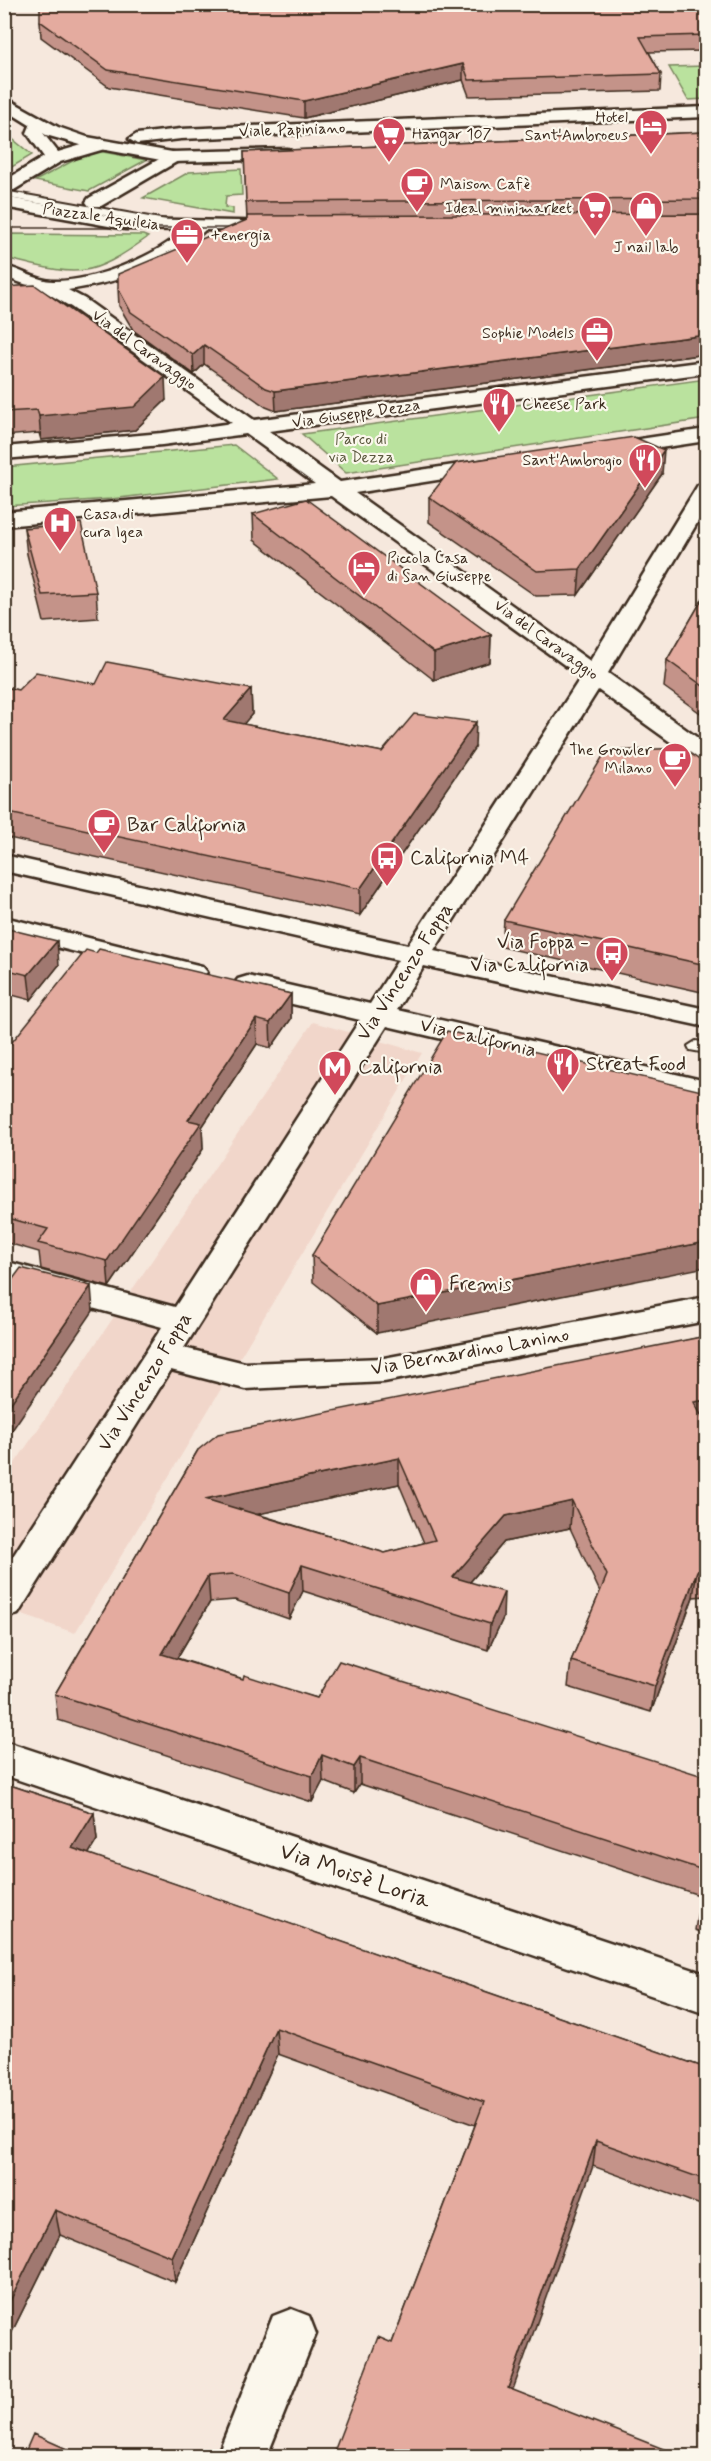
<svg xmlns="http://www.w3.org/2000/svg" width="711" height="2461" font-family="Mynerve,sans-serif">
  <rect width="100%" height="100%" fill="#f6e8dd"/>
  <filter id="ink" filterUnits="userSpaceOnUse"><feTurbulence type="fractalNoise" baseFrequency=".0167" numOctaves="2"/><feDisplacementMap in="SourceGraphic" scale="12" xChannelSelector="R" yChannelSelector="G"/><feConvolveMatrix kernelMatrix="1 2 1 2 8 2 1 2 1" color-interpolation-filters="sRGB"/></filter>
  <g filter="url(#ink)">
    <path fill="#f1d6ca" d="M313 1022 422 1053 75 1633 5 1609V1478Z"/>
    <path fill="#bae29e" stroke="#7a865e" stroke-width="1.5" d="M706 66V99L688 100 669 67Z
      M4 132 32 155 5 171H4Z
      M93 150 146 160 89 191 35 181Z
      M241 169 242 195 226 196 225 207 233 208V214L143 198 189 172Z
      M5 234 143 235 148 237C86 282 76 275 5 258Z
      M706 379V419L346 473 302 434Z
      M234 445 278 479 111 499 5 506V467Z"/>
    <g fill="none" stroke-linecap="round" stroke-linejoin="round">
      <defs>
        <path id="lane" d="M4 191 166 220 171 223 166 226 4 197Z
          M696 1041 706 1043V1053L690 1050 688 1046Z"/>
        <path id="street" d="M38 119 46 124 43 133 58 152 102 139 110 144 108 148 60 162 14 190H4V181L44 157 27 133 32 121Z
          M172 152 178 153 180 157 178 161 101 206H89L86 202 89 198Z
          M4 197 125 219 283 222 286 226 283 230 277 231 205 230C168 268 119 282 68 290L85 299 254 420 706 361V373L269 431 340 482 494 459 502 460 505 465 502 470 494 471 355 493 590 661 695 490 698 485 706 484V508L608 673 706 744V764L697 761 598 690 434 951 706 1009V1027L424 966 397 1010 706 1081V1101L387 1026 184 1348 245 1363 384 1358 706 1297V1321L384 1382 245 1389 171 1370 18 1614 4 1618V1570L162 1327 4 1284V1261L175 1307 360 1020 238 991 233 985 238 979 248 976 370 1004 398 960 4 871V855L408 945 581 677 331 496 4 526V512L315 484 246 434 162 445 4 459V447L162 433 232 423 71 307 42 290 4 277V266C20 269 37 281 53 281 92 282 156 257 184 230L125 229 4 207Z
          M706 429V441L607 456 599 455 596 450 599 445 607 444Z
          M4 917 202 966 207 972 202 978 192 981 4 934Z
          M4 1741 706 1974V2014L4 1775Z
          M291 2309 309 2316 316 2334 267 2456H217L273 2316Z"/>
        <path id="secondary" d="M4 97 58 127 87 137 172 152 288 149 296 154 288 159 172 162 84 146 46 135 4 109Z
          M706 107V117L181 139 137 144 129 139 137 134 181 129Z"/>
      </defs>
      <use href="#lane" stroke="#3b2a1e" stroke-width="4"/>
      <use href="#street" stroke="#3b2a1e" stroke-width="5"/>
      <use href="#secondary" stroke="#3b2a1e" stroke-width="5"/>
      <use href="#lane" fill="#fbf7ec" fill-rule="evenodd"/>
      <use href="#street" fill="#fbf7ec" fill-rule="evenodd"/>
      <use href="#secondary" fill="#fbf7ec" fill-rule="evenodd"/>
      <path stroke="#3b2a1e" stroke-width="1.5" d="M4 228H244"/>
    </g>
    <path fill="#c49389" stroke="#3b2a1e" stroke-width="1.5" fill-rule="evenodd" d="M706 4V51L649 52 661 74 660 91 469 96 463 80 304 118 109 87 41 37 40 21Z
      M706 132V354L276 411 266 407 204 364 194 374 133 330 119 306 118 288 247 220 244 152Z
      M4 287 166 400 135 430 41 440 39 433 4 436Z
      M662 474 578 595 536 596 429 522V497Z
      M253 514 491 635 490 662 434 680 254 540Z
      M24 528 96 592 98 618 44 622 27 554Z
      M706 593V717L664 687 667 660Z
      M96 684 251 689 252 714 243 724 382 752 475 747 360 915 4 837V687L18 690Z
      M706 765V993L502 947 504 920Z
      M4 928 59 965 31 1000 4 993Z
      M96 953 291 994V1019L271 1048 257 1044 202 1127 203 1149 109 1287 41 1269 39 1252 4 1242V1052Z
      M706 1092 377 1333 313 1282 312 1255Z
      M706 1336V1596L693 1597 651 1712 568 1687 571 1661 600 1592 570 1528 504 1542 470 1582 503 1618 488 1650 303 1591 289 1619 235 1600 210 1602 177 1658 243 1679 317 1698 706 1777V1934L695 1930 699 1905 702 1896 360 1784 354 1793 323 1781 312 1802 58 1720 55 1694 198 1450ZM399 1484 424 1543 385 1553 257 1514Z
      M4 1783 94 1813 97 1840 88 1854 706 2068V2207L593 2166 392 2343 475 2125 278 2054 175 2282 60 2235 4 2348Z"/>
    <path fill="#a0786f" stroke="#3b2a1e" stroke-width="1.5" d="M463 64V80L304 118V101Z
      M706 335V354L276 411 275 391Z
      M204 345V364L194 374 193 355Z
      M165 377 166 400 135 430 41 440 39 416Z
      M664 450 662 474 578 595 580 569Z
      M491 635 490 662 434 680V653Z
      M251 689 252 714 225 746 224 720Z
      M476 722 475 747 360 915V889Z
      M57 941 59 965 31 1000 28 975Z
      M291 994V1019L271 1048 270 1023Z
      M256 1019 257 1044 202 1127 203 1149 109 1287 107 1261 188 1120Z
      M706 1242V1267L377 1333V1306Z
      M91 1286 93 1311 4 1442V1413Z
      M706 1400V1425L694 1402Z
      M399 1458V1484L207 1525 205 1499Z
      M572 1501 570 1528 504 1542 452 1603 453 1577 506 1516Z
      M302 1565 303 1591 289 1619V1593Z
      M697 1571 693 1597 651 1712 655 1686Z
      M208 1576 210 1602 164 1680 162 1654Z
      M504 1592 503 1618 488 1650 490 1624Z
      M322 1755 323 1781 312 1802V1776Z
      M360 1758V1784L354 1793V1767Z
      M94 1813 97 1840 76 1875 72 1848Z
      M276 2028 278 2054 175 2282 172 2257Z
      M596 2141 593 2166 505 2412 508 2388Z
      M55 2210 60 2235 4 2348V2313Z"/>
    <path fill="#e4ab9f" stroke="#3b2a1e" stroke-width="1.5" fill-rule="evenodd" d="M40 4H706V35L640 37 661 74 469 80 463 64 304 101 108 70 40 21Z
      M706 132V199L246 202 244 152Z
      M706 214V335L275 391 266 388 204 345 193 355 131 312 118 288V274L247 220V216Z
      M35 285 165 377 134 407 39 416 37 410 4 412V287Z
      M634 437 664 450 580 569 537 571 429 497 456 463Z
      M306 499 491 635 434 653 253 514Z
      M81 523 96 592 42 595 24 528Z
      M706 593V688L667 660Z
      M107 662 251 689 224 720 382 752 414 714 476 722 360 889 4 812V687L18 690 36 672 96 684Z
      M683 748 706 765V965L504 920 606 751Z
      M4 928 57 941 28 975 4 969Z
      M99 949 291 994 270 1023 256 1019 188 1120 201 1123 107 1261 38 1243 48 1229 4 1217V1052L86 950 96 953Z
      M447 1031 706 1092V1242L377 1306 312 1255Z
      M21 1268 91 1286 4 1413V1291Z
      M706 1336V1400L694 1402 706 1425V1570L697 1571 655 1686 571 1661 607 1575 572 1501 506 1516 453 1577 504 1592 490 1624 302 1565 289 1593 234 1574 208 1576 162 1654 243 1679 244 1675 317 1698 339 1661 706 1777V1871L360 1758 354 1767 322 1755 312 1776 55 1694 198 1450 218 1434ZM399 1458 435 1540 385 1553 205 1499Z
      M4 1783 94 1813 72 1848 706 2068V2180L596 2141 508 2388 684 2457H332L378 2337 392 2343 484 2102 276 2028 172 2257 55 2210 4 2313Z
      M706 1884V1907L699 1905Z
      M33 2434 85 2457H23Z"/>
  </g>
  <defs>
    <symbol id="hotel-pin" viewBox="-11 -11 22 30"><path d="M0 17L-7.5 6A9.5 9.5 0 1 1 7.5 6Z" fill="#d1495b" stroke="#fbf7ec"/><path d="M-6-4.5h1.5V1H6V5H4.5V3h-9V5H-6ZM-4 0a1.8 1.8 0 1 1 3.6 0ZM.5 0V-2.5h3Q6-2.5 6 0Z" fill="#fff"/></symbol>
    <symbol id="supermarket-pin" viewBox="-11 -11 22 30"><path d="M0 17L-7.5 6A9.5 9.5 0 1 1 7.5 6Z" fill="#d1495b" stroke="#fbf7ec"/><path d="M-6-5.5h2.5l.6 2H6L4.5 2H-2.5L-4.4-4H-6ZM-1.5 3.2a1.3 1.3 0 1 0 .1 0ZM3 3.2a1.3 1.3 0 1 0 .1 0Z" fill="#fff"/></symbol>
    <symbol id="cafe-pin" viewBox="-11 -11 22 30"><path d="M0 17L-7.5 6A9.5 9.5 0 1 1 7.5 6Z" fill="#d1495b" stroke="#fbf7ec"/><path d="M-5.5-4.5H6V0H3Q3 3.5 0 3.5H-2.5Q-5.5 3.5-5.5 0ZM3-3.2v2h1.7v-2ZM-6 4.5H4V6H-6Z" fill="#fff"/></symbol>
    <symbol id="shop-pin" viewBox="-11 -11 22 30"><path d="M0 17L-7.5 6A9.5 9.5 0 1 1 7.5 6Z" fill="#d1495b" stroke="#fbf7ec"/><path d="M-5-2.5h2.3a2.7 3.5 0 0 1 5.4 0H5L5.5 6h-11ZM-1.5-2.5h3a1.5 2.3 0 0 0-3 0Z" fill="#fff"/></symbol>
    <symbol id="office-pin" viewBox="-11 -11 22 30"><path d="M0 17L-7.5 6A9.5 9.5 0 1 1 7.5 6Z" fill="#d1495b" stroke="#fbf7ec"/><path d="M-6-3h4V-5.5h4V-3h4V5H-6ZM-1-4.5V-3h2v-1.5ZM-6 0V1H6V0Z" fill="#fff"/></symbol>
    <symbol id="restaurant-pin" viewBox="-11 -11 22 30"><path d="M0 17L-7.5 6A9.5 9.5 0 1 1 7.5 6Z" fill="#d1495b" stroke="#fbf7ec"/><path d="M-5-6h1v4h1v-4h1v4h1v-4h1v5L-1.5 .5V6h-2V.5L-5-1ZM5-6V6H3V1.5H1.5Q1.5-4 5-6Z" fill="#fff"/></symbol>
    <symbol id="hospital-pin" viewBox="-11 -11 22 30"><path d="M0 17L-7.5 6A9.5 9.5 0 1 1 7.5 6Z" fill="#d1495b" stroke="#fbf7ec"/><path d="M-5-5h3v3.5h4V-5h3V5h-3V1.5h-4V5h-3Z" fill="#fff"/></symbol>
    <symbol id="bus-pin" viewBox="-11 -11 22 30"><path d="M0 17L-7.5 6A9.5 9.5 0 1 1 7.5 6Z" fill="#d1495b" stroke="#fbf7ec"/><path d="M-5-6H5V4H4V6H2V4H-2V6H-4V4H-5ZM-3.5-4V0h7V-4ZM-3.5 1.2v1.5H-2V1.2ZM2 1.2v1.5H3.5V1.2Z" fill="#fff"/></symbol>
    <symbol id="metro-pin" viewBox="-11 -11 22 30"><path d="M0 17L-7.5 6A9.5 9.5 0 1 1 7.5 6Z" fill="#d1495b" stroke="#fbf7ec"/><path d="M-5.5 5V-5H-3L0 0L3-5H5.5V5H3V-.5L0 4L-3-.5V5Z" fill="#fff"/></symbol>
  </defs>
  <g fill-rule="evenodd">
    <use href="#hotel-pin" x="632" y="107" width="38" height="52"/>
    <use href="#supermarket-pin" x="370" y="115" width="38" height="52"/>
    <use href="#cafe-pin" x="398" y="165" width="38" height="52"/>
    <use href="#supermarket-pin" x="576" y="189" width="38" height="52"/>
    <use href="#shop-pin" x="627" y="189" width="38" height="52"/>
    <use href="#office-pin" x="168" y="216" width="38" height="52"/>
    <use href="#office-pin" x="578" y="314" width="38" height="52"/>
    <use href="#restaurant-pin" x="480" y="385" width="38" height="52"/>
    <use href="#restaurant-pin" x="626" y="441" width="38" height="52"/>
    <use href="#hospital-pin" x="41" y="504" width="38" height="52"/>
    <use href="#hotel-pin" x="345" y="548" width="38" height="52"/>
    <use href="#cafe-pin" x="656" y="740" width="38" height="52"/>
    <use href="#cafe-pin" x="85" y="806" width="38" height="52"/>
    <use href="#bus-pin" x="368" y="839" width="38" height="52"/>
    <use href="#bus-pin" x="593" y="934" width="38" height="52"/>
    <use href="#restaurant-pin" x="544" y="1045" width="38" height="52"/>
    <use href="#metro-pin" x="316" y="1048" width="38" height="52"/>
    <use href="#shop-pin" x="407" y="1265" width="38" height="52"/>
  </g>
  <g text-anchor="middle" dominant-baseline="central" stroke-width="4.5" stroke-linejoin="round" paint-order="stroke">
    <g font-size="16" fill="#3b2a1e" stroke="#fbf7ec" text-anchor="start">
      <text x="628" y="117" text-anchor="end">Hotel<tspan x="628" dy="18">Sant'Ambroeus</tspan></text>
      <text x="412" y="134">Hangar 107</text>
      <text x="440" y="184">Maison Cafè</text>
      <text x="572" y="208" text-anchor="end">Ideal minimarket</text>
      <text x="210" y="235">+energia</text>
      <text x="646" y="247" text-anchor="middle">J nail lab</text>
      <text x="574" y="333" text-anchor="end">Sophie Models</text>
      <text x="522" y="404">Cheese Park</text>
      <text x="622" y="460" text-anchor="end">Sant'Ambrogio</text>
      <text x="83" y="514">Casa di<tspan x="83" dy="18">cura Igea</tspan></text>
      <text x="387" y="558">Piccola Casa<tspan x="387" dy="18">di San Giuseppe</tspan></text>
      <text x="652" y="750" text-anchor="end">The Growler<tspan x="652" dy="18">Milano</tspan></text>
    </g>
    <g font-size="16" fill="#3b2a1e" stroke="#fbf7ec">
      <text transform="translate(292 130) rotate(-2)">Viale Papiniano</text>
      <text transform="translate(101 217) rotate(8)">Piazzale Aquileia</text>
      <text transform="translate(144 350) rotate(36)">Via del Caravaggio</text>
      <text transform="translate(356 414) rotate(-8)">Via Giuseppe Dezza</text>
      <text transform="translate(546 640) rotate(36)">Via del Caravaggio</text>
    </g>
    <g font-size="16" fill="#5b583e" stroke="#fbf7ec">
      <text x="361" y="439">Parco di<tspan x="361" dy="18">via Dezza</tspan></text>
    </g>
    <g font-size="20" fill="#3b2a1e" stroke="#fbf7ec" text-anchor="start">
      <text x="127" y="825">Bar California</text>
      <text x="410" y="858">California M4</text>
      <text x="589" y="942" text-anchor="end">Via Foppa -<tspan x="589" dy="23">Via California</tspan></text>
      <text x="586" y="1064">Streat Food</text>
      <text x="358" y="1067">California</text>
      <text x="449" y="1284">Fremis</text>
    </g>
    <g font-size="20" fill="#3b2a1e" stroke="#fbf7ec">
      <text transform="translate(405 972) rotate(-57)">Via Vincenzo Foppa</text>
      <text transform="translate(478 1038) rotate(13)">Via California</text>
      <text transform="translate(470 1352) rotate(-10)">Via Bernardino Lanino</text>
      <text transform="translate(145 1382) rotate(-58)">Via Vincenzo Foppa</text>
    </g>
    <g font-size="24" fill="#3b2a1e" stroke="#fbf7ec">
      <text transform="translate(355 1876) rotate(19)">Via Moisè Loria</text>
    </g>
  </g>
  <rect width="711" height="2461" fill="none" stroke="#fbf7ec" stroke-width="24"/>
  <rect x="12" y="12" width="687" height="2437" fill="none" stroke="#3b2a1e" stroke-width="2" filter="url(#ink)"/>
</svg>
